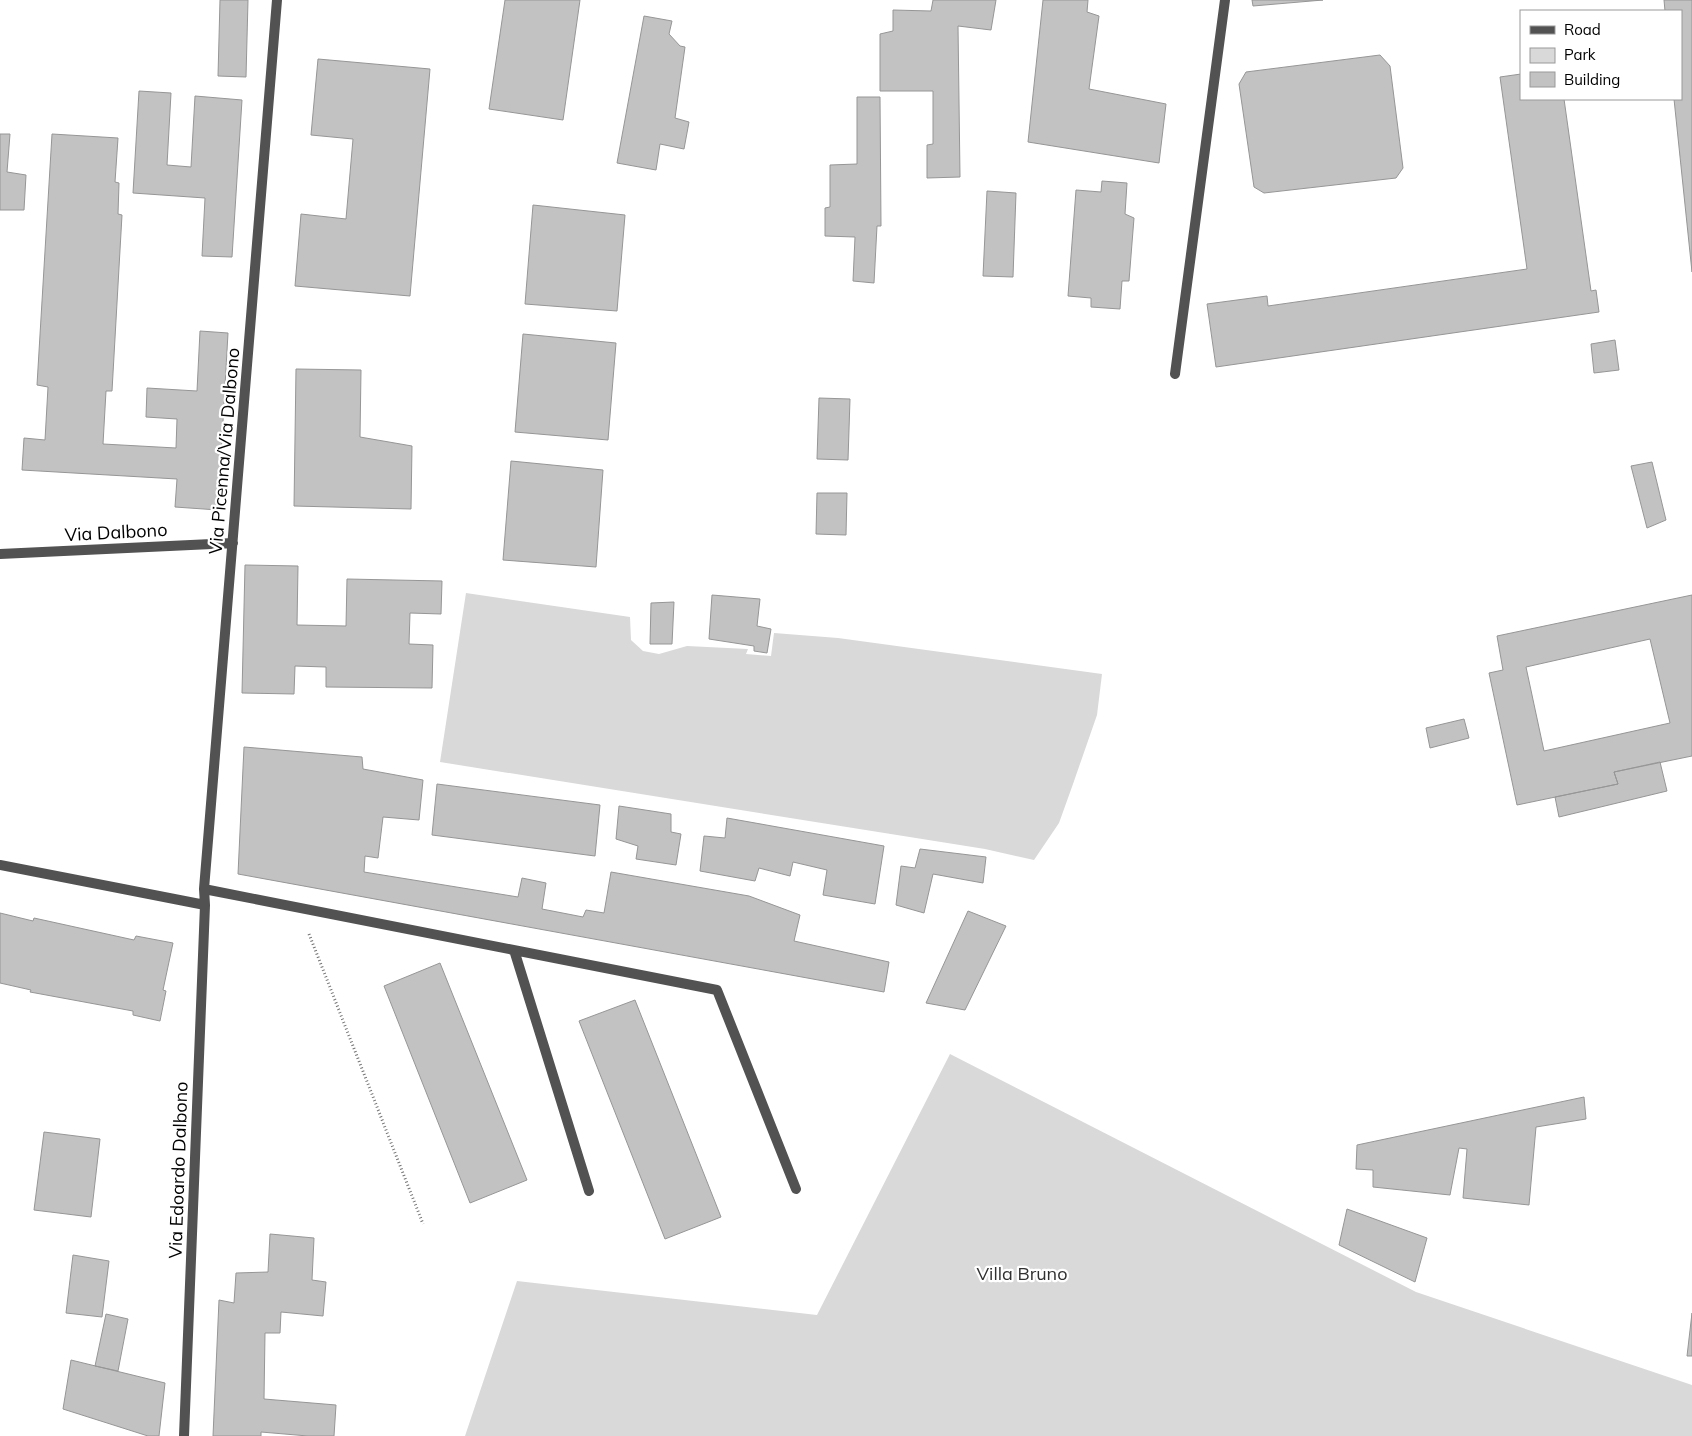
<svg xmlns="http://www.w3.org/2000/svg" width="1692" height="1436" font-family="Mulish,sans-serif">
  <rect width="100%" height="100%" fill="#fff"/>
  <path fill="#d9d9d9" d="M466 593 630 617 631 640 643 651 659 654 687 646 748 649 746 654 771 656 774 633 838 638 1102 674 1097 715 1073 784 1059 823 1034 860 985 849 440 762Z
    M950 1054 1416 1292 1692 1385V1436H465L517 1281 817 1315Z"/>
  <path fill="#c2c2c2" stroke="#969696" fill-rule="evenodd" d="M220 0H248L246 77 218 76Z
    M505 0H580L563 120 489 109Z
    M933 0H996L991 30 958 26 960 177 927 178V145L933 144V91H880V34L893 31V10L931 11Z
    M1043 0H1088L1087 12 1099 16 1089 89 1166 104 1159 163 1028 142Z
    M1252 0H1323L1253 6Z
    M1664 0H1692V272L1674 99H1681V11H1665Z
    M644 16 672 21 669 34 680 46 685 47 675 118 689 122 684 149 660 144 656 170 617 163Z
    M1380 55 1390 66 1403 168 1396 178 1264 193 1254 187 1239 84 1246 72Z
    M318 59 430 69 410 296 295 286 301 214 346 219 353 139 311 135Z
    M1521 74V99H1564L1591 291 1596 290 1599 312 1216 367 1207 304 1267 296 1268 306 1527 269 1500 77Z
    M139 91 171 93 167 165 191 167 195 96 242 100 232 257 202 256 205 198 133 193Z
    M857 97H880L881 226H877L874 283 853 281 855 237 825 236V208L830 207V165L857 164Z
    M0 134H10L7 172 26 175 24 210H0Z
    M52 134 118 138 115 182 119 183 118 214 122 215 112 391H106L103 444 176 448 177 419 146 417 147 388 197 391 200 331 228 333 218 510 175 507 177 479 22 470 24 438 45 440 48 387 37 385Z
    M1102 181 1127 183 1125 214 1134 218 1129 281H1122L1120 309 1091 307V298L1068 296 1076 190 1101 192Z
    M987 191 1016 193 1013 277 983 276Z
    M533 205 625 215 617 311 525 304Z
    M523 334 616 343 608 440 515 432Z
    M1615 340 1619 370 1594 373 1591 344Z
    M296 369 361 370 360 437 412 446 411 509 294 506Z
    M819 398 850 399 848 460 817 459Z
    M511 461 603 470 596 567 503 560Z
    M1652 462 1666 520 1647 528 1631 466Z
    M817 493H847L846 535 816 534Z
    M245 565 298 566 297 625 346 626 347 579 442 581 441 614 410 613 409 644 433 645 432 688 326 687V667L295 666 294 694 242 693Z
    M712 595 760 599 757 626 771 629 767 653 754 651V646L709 639Z
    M1692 595V756L1614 772 1618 784 1517 805 1489 673 1503 670 1497 636ZM1650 639 1670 723 1544 751 1526 667Z
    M674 602 672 644H650L651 603Z
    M1464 719 1469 738 1430 748 1426 728Z
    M244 747 362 757 363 769 423 780 419 820 383 817 378 858 365 856 364 872 518 897 522 878 546 883 542 909 583 917 586 910 604 913 611 872 749 896 800 915 794 941 889 962 884 992 238 874Z
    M1660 762 1667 791 1559 817 1555 797 1618 784 1614 772Z
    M437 784 600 805 595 856 432 835Z
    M619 806 671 814V832L681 834 676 865 636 859 638 846 616 839Z
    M727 818 884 846 875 904 823 895 827 870 793 862 790 876 759 868 755 881 700 871 704 836 725 838Z
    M920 849 986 857 983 883 933 874 924 913 896 905 901 866 915 868Z
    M968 911 1006 926 965 1010 926 1003Z
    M0 913 33 921 34 918 134 940 136 936 173 943 163 990 166 991 160 1021 133 1015V1011L30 992 31 990 0 983Z
    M440 963 527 1180 470 1203 384 986Z
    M635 1000 721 1217 665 1239 579 1021Z
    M1584 1097 1586 1119 1536 1127 1529 1205 1463 1198 1467 1149 1459 1148 1450 1195 1373 1187V1170L1356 1169 1357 1145Z
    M44 1132 100 1139 91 1217 34 1210Z
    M1347 1209 1427 1238 1415 1282 1339 1245Z
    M270 1234 314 1238 312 1280 326 1282 323 1316 281 1312 280 1333H265L264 1399 336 1405 334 1436H308L261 1432V1436H213L219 1300 234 1303 236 1273 268 1272Z
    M73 1255 109 1261 102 1317 66 1313Z
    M1692 1313V1356H1687Z
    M106 1314 128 1319 118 1371 95 1366Z
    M71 1360 165 1383 159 1436H148L63 1409Z"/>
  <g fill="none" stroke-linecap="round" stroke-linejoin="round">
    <path stroke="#747474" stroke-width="3" stroke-dasharray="1 2.5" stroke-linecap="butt" d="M309 934 423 1224"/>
    <path stroke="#525252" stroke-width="10" d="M1175 374 1225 0
      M0 554 233 543
      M0 865 205 905
      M204 889 717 990 796 1189
      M514 950 589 1191
      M184 1436 205 905 204 889 277 0"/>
  </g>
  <g text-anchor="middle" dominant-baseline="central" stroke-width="4.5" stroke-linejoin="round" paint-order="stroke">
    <g font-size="18" fill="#000" stroke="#fff">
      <text transform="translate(224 451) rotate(-85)">Via Picenna/Via Dalbono</text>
      <text transform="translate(116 532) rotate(-3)">Via Dalbono</text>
      <text transform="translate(178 1170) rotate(-88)">Via Edoardo Dalbono</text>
    </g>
    <g font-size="18" fill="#303030" stroke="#fff">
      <text x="1022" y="1273">Villa Bruno</text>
    </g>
  </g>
  <rect x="1520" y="10" width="162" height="90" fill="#ffffff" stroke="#999999"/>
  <rect x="1530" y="26" width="25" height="8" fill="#525252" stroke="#999999"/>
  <text x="1564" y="35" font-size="15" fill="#000000">Road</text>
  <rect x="1530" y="48" width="25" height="15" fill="#d9d9d9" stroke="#999999"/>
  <text x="1564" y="60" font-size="15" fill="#000000">Park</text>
  <rect x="1530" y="72" width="25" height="15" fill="#c2c2c2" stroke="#999999"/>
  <text x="1564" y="85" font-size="15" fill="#000000">Building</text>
</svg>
